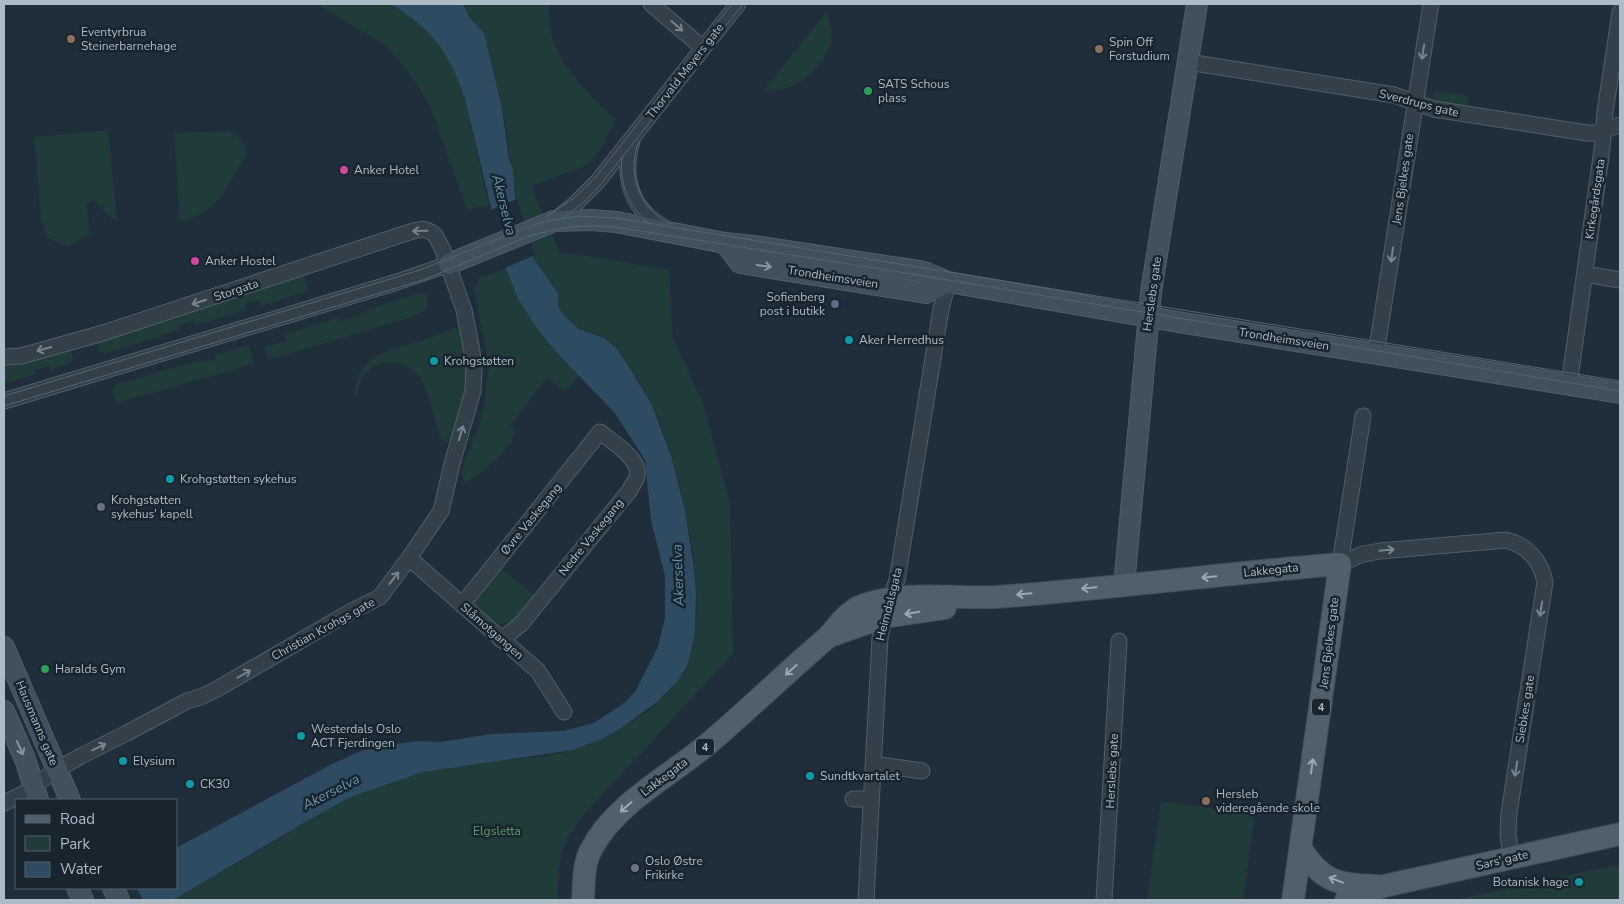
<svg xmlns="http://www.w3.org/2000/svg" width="1624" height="904" font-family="'Nunito Sans',sans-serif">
  <rect width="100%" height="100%" fill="#1f2e3a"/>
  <path fill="#213b3a" d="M316 4H391L418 23 433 37 450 60 465 99 489 205 467 210 431 108 410 74 384 44Z
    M463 4H550C542 53 585 89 616 120L601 150 586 166 531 186 560 253 588 256 669 270 673 338 703 403 730 504 733 654 588 810C579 822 567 835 563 849 558 866 558 883 558 900H173C206 881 239 863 272 843 296 829 319 813 343 801 367 788 395 780 421 773 480 756 546 766 602 739 630 726 675 695 687 665 713 605 680 463 652 405 644 390 635 375 626 361 620 353 613 343 604 338 593 331 582 333 570 322 556 310 562 309 558 295 556 285 539 270 533 258 515 219 513 176 507 135 503 103 493 72 486 41L484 33 469 17Z
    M826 12C830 23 834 35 830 46 825 61 804 83 790 87 781 90 772 90 763 91Z
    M1435 91 1469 96 1467 106 1434 101Z
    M108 130 117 219H112L94 200 87 203 90 234 68 247 48 238 41 221 34 137Z
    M229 131 242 139 247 154 221 197 202 214 180 222 174 133Z
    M506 269 518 299 556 352 579 376 564 392 547 377 510 426 514 430C513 433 513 439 512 441 506 451 475 482 464 481L461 472 482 417 489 366 474 288 480 277Z
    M304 273 309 290 306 292 261 306 259 300 245 304 246 310 195 325 194 321 179 326V330L107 353 102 352 99 349 96 341Z
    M421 292 426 295C432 312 422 312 409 318L269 360 265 347 286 341 284 334 338 318 339 321 367 312 366 310Z
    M454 328 461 330 462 334 468 376V388L454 445 441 439C431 412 430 369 396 363 390 362 383 362 377 365 365 370 358 383 357 396L354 393C356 382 359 370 368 362 380 351 398 348 414 343 428 339 441 334 454 328Z
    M249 345 254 364 117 403 113 391 114 387 117 384 201 360 202 363 216 359 215 355Z
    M71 348 73 359 69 364 50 370 49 366 35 370 36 374 4 384V364Z
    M502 569 535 596C511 627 506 634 474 605Z
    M1161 801 1255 815 1243 900H1147Z
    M1620 864V900H1453Z"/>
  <path fill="#2f4b61" d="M391 4H463L469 17 484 33 486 41 502 108 509 159 513 170 515 199 533 258 558 293 559 308 564 316 579 329 604 338 616 348 626 362 652 405 671 456 685 510 694 569 696 593 695 634 688 664 678 681 657 702 620 729 602 739 573 750 423 772 359 794 345 800 309 820 173 900H91L113 888H176V848L330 765 381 742 389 745 418 741 441 742 492 734 563 731 594 723 623 704 635 692 658 647 665 618V576L651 520 645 460 614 412 556 352 536 327 518 299 506 269 465 99C448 51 435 32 391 4Z"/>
  <path fill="#1f2e3a" d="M517 199 535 255 503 269 488 211Z
    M108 888H137L143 900H88Z"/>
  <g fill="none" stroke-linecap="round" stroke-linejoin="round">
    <defs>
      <path id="street" d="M651 4 703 48
        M1188 62 1394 95 1434 109 1587 133H1595L1620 125
        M632 141C621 179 632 211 667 229
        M554 221 575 204 598 181 738 4
        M1585 274 1620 280
        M1376 354 1431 4
        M4 357 21 356 103 333 413 231 423 229 429 231 435 235 442 248 464 310 472 351 474 369 473 391 452 464 441 511 409 558 380 597 350 612 217 689 203 696 187 701 127 733 81 756 56 770 23 794 4 803
        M1569 385 1602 149 1605 112 1620 12
        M4 401 397 282 449 264
        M409 558 538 671 564 712
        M1340 564 1363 554 1380 551 1506 540C1527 545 1541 561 1545 582L1509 813 1508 834 1511 858
        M1340 564 1363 416
        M462 605 600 432C612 442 641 459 637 476 636 481 632 485 630 490L521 624 501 640
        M873 764 922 771
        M853 799H871
        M866 900 880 638 884 617 897 580 941 309 948 282
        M1104 900 1119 641"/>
      <path id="secondary" d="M725 243 740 263 926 293 948 282
        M449 264 554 221 592 220 616 222 725 243 754 246 919 271 927 273 948 282 1184 323 1620 393
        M1124 586 1151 292 1197 4
        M4 647 70 800
        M4 711 25 759 38 800
        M77 888 83 900
        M113 888 119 900"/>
      <path id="primary" d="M833 635 884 617 945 608
        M1301 849C1323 883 1338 884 1376 886
        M583 900C584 883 583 863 592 848 615 804 671 775 708 744 749 709 787 672 828 637 838 625 849 610 864 605 907 590 953 599 996 597 1111 589 1225 573 1340 564L1293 900
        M1346 900 1384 886 1620 834"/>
    </defs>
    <use href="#street" stroke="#505e68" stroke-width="17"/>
    <use href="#secondary" stroke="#505e68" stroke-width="22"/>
    <use href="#primary" stroke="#3c4954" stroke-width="24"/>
    <use href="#street" stroke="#33404a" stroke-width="15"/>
    <use href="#secondary" stroke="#40505d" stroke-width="20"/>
    <use href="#primary" stroke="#505f6a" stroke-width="22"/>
    <path stroke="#546572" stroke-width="1" d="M639 141C626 173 639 210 671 224
      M622 158C619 184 629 207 649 224
      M546 217 574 198 595 178 732 4
      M564 218 584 202 601 184 743 4
      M528 237C557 227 584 224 615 227L918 275 1620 391
      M4 396 420 270 525 228 546 221 579 216 616 218 1620 381
      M4 406 423 280 534 234"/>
  </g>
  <defs><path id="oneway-shaft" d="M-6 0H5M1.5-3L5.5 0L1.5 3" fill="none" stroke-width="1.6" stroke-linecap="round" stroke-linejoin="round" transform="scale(1.25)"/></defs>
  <g stroke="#76848f">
    <use href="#oneway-shaft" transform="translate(677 26) rotate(41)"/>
    <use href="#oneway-shaft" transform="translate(1423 52) rotate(99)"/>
    <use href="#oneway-shaft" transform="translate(420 231) rotate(179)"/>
    <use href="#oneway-shaft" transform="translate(1392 255) rotate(98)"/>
    <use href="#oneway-shaft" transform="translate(199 302) rotate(162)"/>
    <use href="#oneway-shaft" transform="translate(44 349) rotate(165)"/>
    <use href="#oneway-shaft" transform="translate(461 433) rotate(-73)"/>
    <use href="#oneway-shaft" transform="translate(1387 550) rotate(-6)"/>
    <use href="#oneway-shaft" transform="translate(394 578) rotate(-52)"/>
    <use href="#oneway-shaft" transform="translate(1541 609) rotate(99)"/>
    <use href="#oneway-shaft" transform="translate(244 674) rotate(-30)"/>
    <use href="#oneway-shaft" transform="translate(99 747) rotate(-26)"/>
    <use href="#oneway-shaft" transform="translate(1516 769) rotate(99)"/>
  </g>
  <g stroke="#8796a2">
    <use href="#oneway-shaft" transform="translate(764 266) rotate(8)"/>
    <use href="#oneway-shaft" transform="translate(20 748) rotate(66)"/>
  </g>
  <g stroke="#9aa9b4">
    <use href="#oneway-shaft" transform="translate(1209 577) rotate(174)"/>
    <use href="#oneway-shaft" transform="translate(1089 588) rotate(175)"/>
    <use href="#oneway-shaft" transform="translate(1024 594) rotate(175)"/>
    <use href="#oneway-shaft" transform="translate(912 613) rotate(171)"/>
    <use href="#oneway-shaft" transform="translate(791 670) rotate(138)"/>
    <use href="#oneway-shaft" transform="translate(1312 766) rotate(-82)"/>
    <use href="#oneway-shaft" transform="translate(626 807) rotate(139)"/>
    <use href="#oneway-shaft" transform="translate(1336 880) rotate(-159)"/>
  </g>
  <g fill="#8d6e63" stroke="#18252e" stroke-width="2">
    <circle cx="71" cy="39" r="5"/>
    <circle cx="1099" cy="49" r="5"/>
    <circle cx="1206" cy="801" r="5"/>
  </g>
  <g fill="#2e9e5b" stroke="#18252e" stroke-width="2">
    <circle cx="868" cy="91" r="5"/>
    <circle cx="45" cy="669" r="5"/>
  </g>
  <g fill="#d1479c" stroke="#18252e" stroke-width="2">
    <circle cx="344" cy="170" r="5"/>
    <circle cx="195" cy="261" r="5"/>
  </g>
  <circle fill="#5c6f8a" stroke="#18252e" stroke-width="2" cx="835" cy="304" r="5"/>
  <g fill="#0f9aa8" stroke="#18252e" stroke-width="2">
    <circle cx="849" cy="340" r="5"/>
    <circle cx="434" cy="361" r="5"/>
    <circle cx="170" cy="479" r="5"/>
    <circle cx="301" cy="736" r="5"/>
    <circle cx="123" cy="761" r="5"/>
    <circle cx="810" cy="776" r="5"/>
    <circle cx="190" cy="784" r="5"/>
    <circle cx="1579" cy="882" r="5"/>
  </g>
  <g fill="#6b7280" stroke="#18252e" stroke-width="2">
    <circle cx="101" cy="507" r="5"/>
    <circle cx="635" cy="868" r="5"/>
  </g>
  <g text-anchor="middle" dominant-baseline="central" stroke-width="5" stroke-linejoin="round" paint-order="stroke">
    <g fill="#18252e" stroke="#808e99" stroke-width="1">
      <rect x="1312" y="698.5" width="18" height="17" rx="4"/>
      <rect x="696" y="738.5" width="18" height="17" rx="4"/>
    </g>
    <g font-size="11" font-weight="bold" fill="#adbbc7">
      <text x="1321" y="707">4</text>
      <text x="705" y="747">4</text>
    </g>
    <g font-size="12" fill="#adbbc7" stroke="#18252e" text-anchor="start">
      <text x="81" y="32">Eventyrbrua<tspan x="81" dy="14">Steinerbarnehage</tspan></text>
      <text x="1109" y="42">Spin Off<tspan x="1109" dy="14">Forstudium</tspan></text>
      <text x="878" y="84">SATS Schous<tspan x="878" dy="14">plass</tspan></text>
      <text x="354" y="170">Anker Hotel</text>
      <text x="205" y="261">Anker Hostel</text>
      <text x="825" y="297" text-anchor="end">Sofienberg<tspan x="825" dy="14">post i butikk</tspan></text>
      <text x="859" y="340">Aker Herredhus</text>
      <text x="444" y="361">Krohgstøtten</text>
      <text x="180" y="479">Krohgstøtten sykehus</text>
      <text x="111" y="500">Krohgstøtten<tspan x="111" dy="14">sykehus' kapell</tspan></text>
      <text x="55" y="669">Haralds Gym</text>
      <text x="311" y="729">Westerdals Oslo<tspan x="311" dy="14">ACT Fjerdingen</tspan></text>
      <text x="133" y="761">Elysium</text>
      <text x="820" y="776">Sundtkvartalet</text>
      <text x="200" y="784">CK30</text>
      <text x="1216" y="794">Hersleb<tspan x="1216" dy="14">videregående skole</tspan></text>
      <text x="645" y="861">Oslo Østre<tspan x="645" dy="14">Frikirke</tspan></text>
      <text x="1569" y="882" text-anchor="end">Botanisk hage</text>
    </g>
    <g font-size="12" fill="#adbbc7" stroke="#18252e">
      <text transform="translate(685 71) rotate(-52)">Thorvald Meyers gate</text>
      <text transform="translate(1419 103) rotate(14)">Sverdrups gate</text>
      <text transform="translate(1403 179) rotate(-82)">Jens Bjelkes gate</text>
      <text transform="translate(1595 199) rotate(-82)">Kirkegårdsgata</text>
      <text transform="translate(833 277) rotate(9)">Trondheimsveien</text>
      <text transform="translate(236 290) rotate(-18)">Storgata</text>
      <text transform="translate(1152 294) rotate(-82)">Herslebs gate</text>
      <text transform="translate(1284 339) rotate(9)">Trondheimsveien</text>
      <text transform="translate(531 519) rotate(-51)">Øvre Vaskegang</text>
      <text transform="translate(591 537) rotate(-51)">Nedre Vaskegang</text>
      <text transform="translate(1271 570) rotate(-6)">Lakkegata</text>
      <text transform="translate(889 604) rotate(-76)">Heimdalsgata</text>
      <text transform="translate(323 629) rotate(-29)">Christian Krohgs gate</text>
      <text transform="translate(492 631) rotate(41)">Slåmotgangen</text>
      <text transform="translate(1329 643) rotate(-83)">Jens Bjelkes gate</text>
      <text transform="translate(1525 709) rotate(-81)">Siebkes gate</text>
      <text transform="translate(37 723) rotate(67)">Hausmanns gate</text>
      <text transform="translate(1112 771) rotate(-87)">Herslebs gate</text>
      <text transform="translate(664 777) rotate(-37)">Lakkegata</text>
      <text transform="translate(1502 860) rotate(-13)">Sars' gate</text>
    </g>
    <g font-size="12" fill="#639967" stroke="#18252e">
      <text x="497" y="831">Elgsletta</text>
    </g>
    <g font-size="14" font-style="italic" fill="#6b92ad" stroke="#18252e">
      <text transform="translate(504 205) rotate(76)">Akerselva</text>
      <text transform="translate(678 575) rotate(-92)">Akerselva</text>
      <text transform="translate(331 792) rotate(-27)">Akerselva</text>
    </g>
  </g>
  <rect width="1624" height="904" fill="none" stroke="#adbbc7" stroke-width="10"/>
  <rect x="15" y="799" width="162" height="90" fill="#18252e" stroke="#54616b"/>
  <rect x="25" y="815" width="25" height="8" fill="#505f6a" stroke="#54616b"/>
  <text x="60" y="824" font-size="15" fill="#adbbc7">Road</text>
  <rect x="25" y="836" width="25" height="15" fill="#213b3a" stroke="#54616b"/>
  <text x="60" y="849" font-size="15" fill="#adbbc7">Park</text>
  <rect x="25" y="862" width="25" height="15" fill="#2f4b61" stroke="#54616b"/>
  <text x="60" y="874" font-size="15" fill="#adbbc7">Water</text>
</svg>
